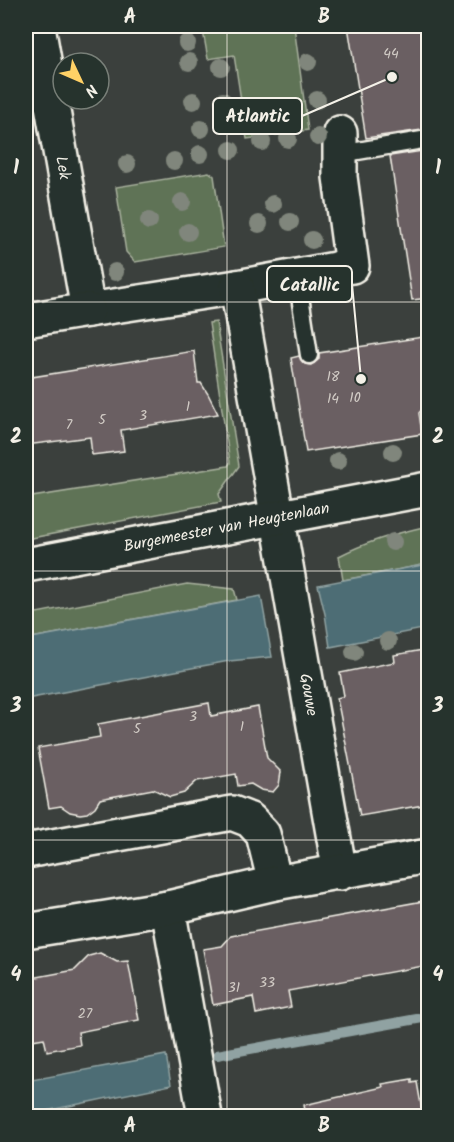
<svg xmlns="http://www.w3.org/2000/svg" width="454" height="1142" font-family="Kalam,sans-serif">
  <rect width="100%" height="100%" fill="#3b403d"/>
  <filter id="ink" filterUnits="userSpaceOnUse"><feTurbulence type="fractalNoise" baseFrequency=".0167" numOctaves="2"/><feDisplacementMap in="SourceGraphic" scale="12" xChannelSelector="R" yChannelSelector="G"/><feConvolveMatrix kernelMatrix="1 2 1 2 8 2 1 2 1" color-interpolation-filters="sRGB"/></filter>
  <g filter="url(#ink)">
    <path fill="#5f7356" stroke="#aab29f" stroke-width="1.5" d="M240 26H294L308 130 247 139 234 55 208 59 203 31Z
      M209 172 214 176 224 247 135 262 126 252 116 187Z
      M216 322 239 466 219 494 221 502 26 539V498L228 466 230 463 209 323Z
      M428 526V564L343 580 339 556C368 541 396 533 428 526Z
      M187 584 234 589 237 600 26 639V615Z"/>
    <path fill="#4d6d74" stroke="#90a2a2" stroke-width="1.5" d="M428 564V628L330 647 325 614 318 585Z
      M261 596 272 657 229 661 26 699V639Z
      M166 1055 171 1085 26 1115V1081Z"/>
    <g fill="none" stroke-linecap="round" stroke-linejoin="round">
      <path stroke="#90a2a2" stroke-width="10" d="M217 1055 428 1017"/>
    </g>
    <path fill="#6b5f62" stroke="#f4f1e8" stroke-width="1.5" d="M348 26H429V129L366 138Z
      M429 150V298L412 300 390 156Z
      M429 336V401L419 413 422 434 306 452 291 358 299 356 305 364 311 365 319 359V353Z
      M194 351 198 383H201L208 394 218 414 121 430 124 451 92 455 90 437 26 445V378Z
      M429 649V804L360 816 337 698 344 696 340 673 395 662 394 655Z
      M209 703 211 716 258 707 267 758 281 772 279 785 273 792 261 790 251 784 238 786 236 774 197 781 184 793 170 797 153 789 100 799 95 807 87 813 80 814 70 812 61 806 49 808 38 748 100 737 98 724Z
      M429 900V965L288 991 291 1007 256 1014 253 997 213 1005 203 949 222 946 231 936Z
      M100 953 117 962 128 961 139 1020 78 1032 80 1045 47 1051 44 1038 26 1041V979L75 970 89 956Z
      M412 1079V1083L417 1082 423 1116H306L304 1105 383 1087 382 1084Z"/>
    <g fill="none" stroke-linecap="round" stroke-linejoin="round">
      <defs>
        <path id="lane" d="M340 154 428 139
          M297 277 309 355"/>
        <g id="street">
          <path id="s1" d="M38 26 88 310 237 287 352 266 340 177V133"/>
          <path id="s2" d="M237 287 340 873"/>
          <path d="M26 320 88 310"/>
          <path d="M26 851 232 813 250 820 263 834 275 883"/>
          <path d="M168 908 205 1116"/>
          <path d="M26 931 168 908 275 883 428 856"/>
        </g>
        <g id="secondary">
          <path id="s3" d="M26 565 428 489"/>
        </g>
      </defs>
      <use href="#lane" stroke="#f4f1e8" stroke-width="21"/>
      <use href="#street" stroke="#f4f1e8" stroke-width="38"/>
      <use href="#secondary" stroke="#f4f1e8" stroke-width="38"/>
      <use href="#lane" stroke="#26332d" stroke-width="16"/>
      <use href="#street" stroke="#26332d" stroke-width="33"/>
      <use href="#secondary" stroke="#26332d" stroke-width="33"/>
    </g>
    <g fill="#80867b">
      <circle cx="187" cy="43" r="9"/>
      <circle cx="189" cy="62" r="9"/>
      <circle cx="308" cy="62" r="9"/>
      <circle cx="221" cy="67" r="9"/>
      <circle cx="317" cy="100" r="9"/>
      <circle cx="193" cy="101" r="9"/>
      <circle cx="223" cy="101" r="9"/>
      <circle cx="201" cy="129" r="9"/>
      <circle cx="318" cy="137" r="9"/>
      <circle cx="288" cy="139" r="9"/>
      <circle cx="262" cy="142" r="9"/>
      <circle cx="231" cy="150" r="9"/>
      <circle cx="200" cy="154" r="9"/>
      <circle cx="174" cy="161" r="9"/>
      <circle cx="127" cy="164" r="9"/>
      <circle cx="182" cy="202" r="9"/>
      <circle cx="273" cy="204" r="9"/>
      <circle cx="149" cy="221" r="9"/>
      <circle cx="290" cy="222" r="9"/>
      <circle cx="259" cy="224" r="9"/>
      <circle cx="188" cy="232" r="9"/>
      <circle cx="312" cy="240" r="9"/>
      <circle cx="115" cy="272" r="9"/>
      <circle cx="393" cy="452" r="9"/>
      <circle cx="338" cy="461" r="9"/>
      <circle cx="393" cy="542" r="9"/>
      <circle cx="388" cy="641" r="9"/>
      <circle cx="354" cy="652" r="9"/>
    </g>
  </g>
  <path fill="none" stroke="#f4f1e8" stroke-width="1.5" stroke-opacity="0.55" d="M227 26V1116M26 302H428M26 571H428M26 840H428"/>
  <g text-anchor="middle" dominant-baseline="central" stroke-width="4.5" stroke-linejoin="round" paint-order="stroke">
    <g font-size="14" fill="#d2ccc6">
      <text x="391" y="54">44</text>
      <text x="333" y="377">18</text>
      <text x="355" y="398">10</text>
      <text x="333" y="399">14</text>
      <text x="188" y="407">1</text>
      <text x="143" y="416">3</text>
      <text x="102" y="420">5</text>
      <text x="69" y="425">7</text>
      <text x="193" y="717">3</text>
      <text x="242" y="727">1</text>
      <text x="137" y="729">5</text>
      <text x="267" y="983">33</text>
      <text x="234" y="988">31</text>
      <text x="85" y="1014">27</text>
    </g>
    <g font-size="16" fill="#f4f1e8" stroke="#26332d">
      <text stroke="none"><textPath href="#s1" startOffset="144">Lek</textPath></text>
      <text stroke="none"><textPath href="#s3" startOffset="204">Burgemeester van Heugtenlaan</textPath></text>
      <text stroke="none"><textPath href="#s2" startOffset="414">Gouwe</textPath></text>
    </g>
  </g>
  <path fill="none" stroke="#f4f1e8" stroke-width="2" d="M392 77L302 116M361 379L352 284"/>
  <g fill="#f4f1e8" stroke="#26332d" stroke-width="2">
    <circle cx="392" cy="77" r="6"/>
    <circle cx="361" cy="379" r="6"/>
  </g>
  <g fill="#26332d" stroke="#f4f1e8" stroke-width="2">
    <rect x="213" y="98" width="89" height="36" rx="6"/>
    <rect x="267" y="266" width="85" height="36" rx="6"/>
  </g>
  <g font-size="18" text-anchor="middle" font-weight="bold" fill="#f4f1e8">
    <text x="258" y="122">Atlantic</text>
    <text x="310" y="291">Catallic</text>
  </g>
  <rect width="454" height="1142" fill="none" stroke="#26332d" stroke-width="66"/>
  <g transform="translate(81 81) rotate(134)"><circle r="28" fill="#26332d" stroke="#787f78" stroke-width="1.5"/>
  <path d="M0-4.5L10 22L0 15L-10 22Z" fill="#ffd166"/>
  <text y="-9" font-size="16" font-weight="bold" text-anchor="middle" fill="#f4f1e8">N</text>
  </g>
  <rect x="33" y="33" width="388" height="1076" fill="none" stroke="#f4f1e8" stroke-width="2"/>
  <g font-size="20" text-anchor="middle" font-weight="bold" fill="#f4f1e8">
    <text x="130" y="23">A</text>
    <text x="324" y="23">B</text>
    <text x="16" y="174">1</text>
    <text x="438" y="174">1</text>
    <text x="16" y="443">2</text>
    <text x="438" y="443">2</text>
    <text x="16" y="712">3</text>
    <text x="438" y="712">3</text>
    <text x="16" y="981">4</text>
    <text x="438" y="981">4</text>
    <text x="130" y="1132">A</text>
    <text x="324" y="1132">B</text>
  </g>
</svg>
